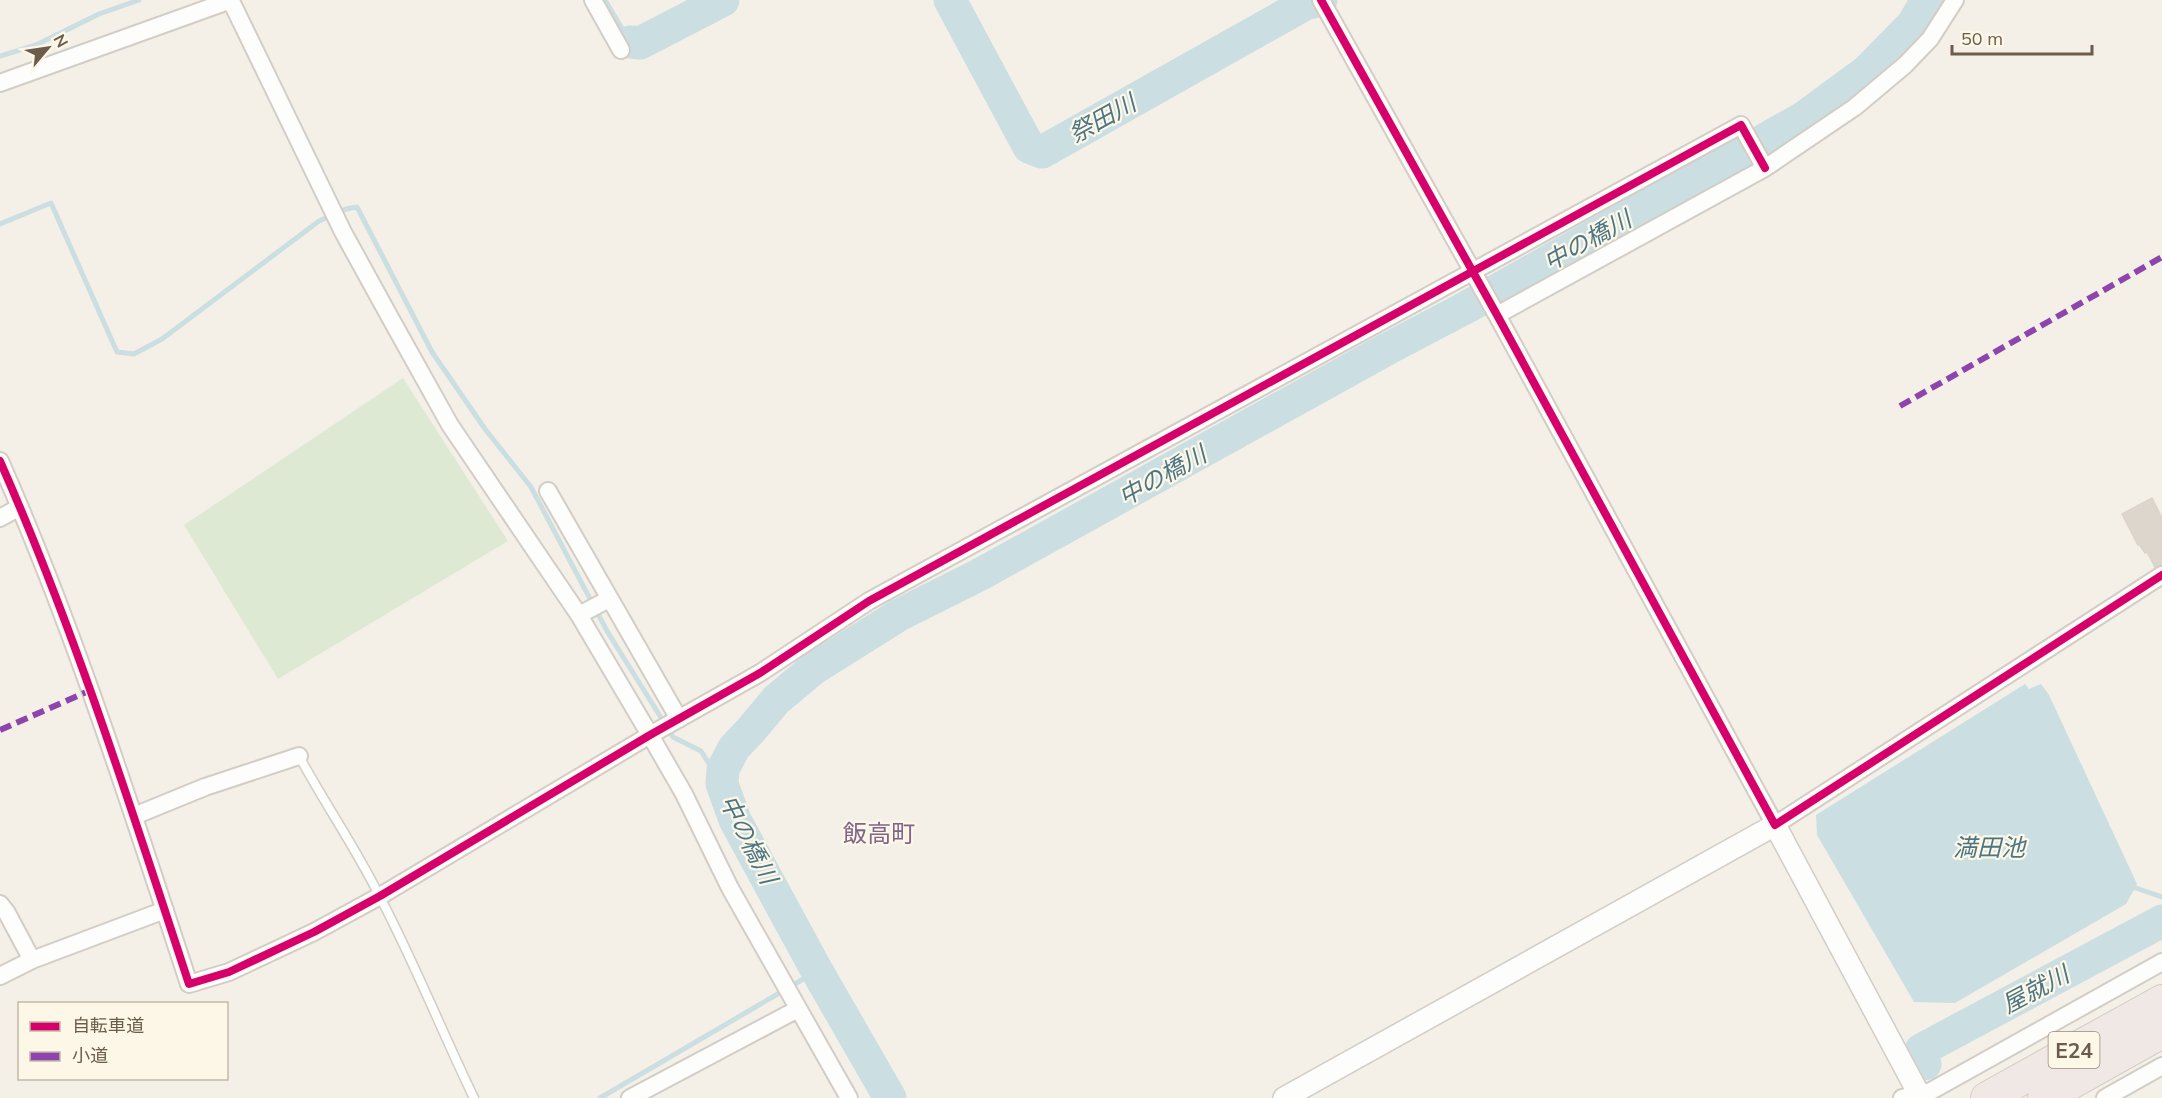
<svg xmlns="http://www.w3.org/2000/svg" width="2162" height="1098" font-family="Mulish,'Noto Sans JP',sans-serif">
  <rect width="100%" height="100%" fill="#f4f0e7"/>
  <path fill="#dee9d3" d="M403 378 508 541 278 679 184 525Z"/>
  <path fill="#cbdee2" d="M2025 684 2029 689 2041 684 2049 695 2137 884 2126 904 1955 1003 1914 1002 1817 835 1816 815Z"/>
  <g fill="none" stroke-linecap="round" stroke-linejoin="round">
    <path stroke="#cbdee2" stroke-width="5" d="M605 0 630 42
      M0 56 36 45 99 14 139 0
      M0 224 51 203 117 352 134 354 162 339 319 221 346 209 357 207 432 352 485 429 531 487 607 631 673 737 701 751 722 784
      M2130 886 2162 897
      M600 1098 817 971"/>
    <path stroke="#cbdee2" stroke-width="33" d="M950 0 1029 147 1042 152 1305 4 1321 0
      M630 42 640 43 723 0
      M1925 1064 1921 1050 2162 921
      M890 1098 817 971 735 820 722 784 723 769 734 748 751 730 776 700 813 669 899 615 979 575 1387 349 1467 307 1803 118 1867 71 1913 24 1927 0"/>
  </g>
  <path fill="#ddd6cd" stroke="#dcd4ca" stroke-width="1.5" d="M2152 498 2162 518V565L2155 567 2147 552 2145 553 2139 544 2138 545 2122 514Z"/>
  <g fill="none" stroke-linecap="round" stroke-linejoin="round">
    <defs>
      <path id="service" d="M299 756C325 804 357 850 381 899 415 964 442 1032 474 1098"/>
      <path id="minor" d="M593 0 621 50
        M1321 0 1497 315 1775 825 2162 575
        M231 1 343 232 392 321 450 425 579 615 650 735 684 794 730 888 849 1098
        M0 83 231 0
        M1497 315 1765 168 1855 107 1905 65 1930 39 1955 0
        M0 461C75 631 131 808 189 984L229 972 314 932 380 896 650 735 760 673 869 601 1741 125 1765 168
        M548 491 679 719
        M0 518 20 507
        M579 615 609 599
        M134 816 205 787 299 756
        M0 904 7 913 32 960
        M0 976 32 960 165 910
        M630 1098 798 1009
        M1902 1098 1931 1091 2162 962
        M2105 1098 2162 1066"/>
      <path id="tertiary" d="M1284 1098 1775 825 1921 1098"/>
      <path id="motorway" d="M1987 1098 2162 1001
        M2044 1098 2162 1032"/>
    </defs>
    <use href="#service" stroke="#d2cdc6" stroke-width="11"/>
    <use href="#minor" stroke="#d2cdc6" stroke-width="20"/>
    <use href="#tertiary" stroke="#d2cdc6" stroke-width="24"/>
    <use href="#motorway" stroke="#d3ccc5" stroke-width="34"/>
    <use href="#service" stroke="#fdfdfb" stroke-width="8"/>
    <use href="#minor" stroke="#fdfdfb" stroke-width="16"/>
    <use href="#tertiary" stroke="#fdfdfb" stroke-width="21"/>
    <use href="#motorway" stroke="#efe8e4" stroke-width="32"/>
    <path stroke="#8e44ad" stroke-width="6" stroke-dasharray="12 6" stroke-linecap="butt" d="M1900 406 2162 257
      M0 730 91 690"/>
    <defs>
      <path id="cycleway" d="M1321 0 1497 315 1775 825 2162 575
        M0 461C75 631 131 808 189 984L229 972 314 932 380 896 650 735 760 673 869 601 1741 125 1765 168"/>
    </defs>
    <use href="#cycleway" stroke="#fdf7e7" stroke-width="11"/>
    <use href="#cycleway" stroke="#d6006c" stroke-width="8"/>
  </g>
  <g text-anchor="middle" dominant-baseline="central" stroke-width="4.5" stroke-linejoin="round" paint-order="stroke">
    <rect fill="#fdf7e7" stroke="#988a7a" stroke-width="1.5" x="2048.5" y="1032" width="51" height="36" rx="4.5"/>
    <g font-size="21" font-weight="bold" fill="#6d5b4b">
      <text x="2074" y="1050">E24</text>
    </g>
    <g font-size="24" font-style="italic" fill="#4c7585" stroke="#fdf7e7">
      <text transform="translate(1102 118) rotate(-29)">祭田川</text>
      <text transform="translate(1587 240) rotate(-29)">中の橋川</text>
      <text transform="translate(1162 475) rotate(-29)">中の橋川</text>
      <text transform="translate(749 839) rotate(63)">中の橋川</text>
      <text x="1989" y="847">満田池</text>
      <text transform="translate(2035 989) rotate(-28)">屋就川</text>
    </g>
    <g font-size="24" fill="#81648a" stroke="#fdf7e7">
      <text x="879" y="833">飯高町</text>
    </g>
  </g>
  <rect x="18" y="1002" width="210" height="78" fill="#fdf7e7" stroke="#c3b9a9" stroke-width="1.5"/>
  <rect x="30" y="1022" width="30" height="9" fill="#d6006c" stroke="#c3b9a9" stroke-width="1.5"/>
  <text x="72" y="1032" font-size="18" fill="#6d5b4b">自転車道</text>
  <rect x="30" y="1052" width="30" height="9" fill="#8e44ad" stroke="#c3b9a9" stroke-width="1.5"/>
  <text x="72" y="1062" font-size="18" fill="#6d5b4b">小道</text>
  <g transform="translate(48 48) rotate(61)" stroke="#fdf7e7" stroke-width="4.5" paint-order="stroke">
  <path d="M0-4.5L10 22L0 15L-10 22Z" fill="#6d5b4b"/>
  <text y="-9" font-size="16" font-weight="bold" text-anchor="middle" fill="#6d5b4b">N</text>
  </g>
  <path d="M1952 45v9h140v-9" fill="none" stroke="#6d5b4b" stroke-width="3"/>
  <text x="1961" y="45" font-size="18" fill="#6d5b4b" stroke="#fdf7e7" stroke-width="4.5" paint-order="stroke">50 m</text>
</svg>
